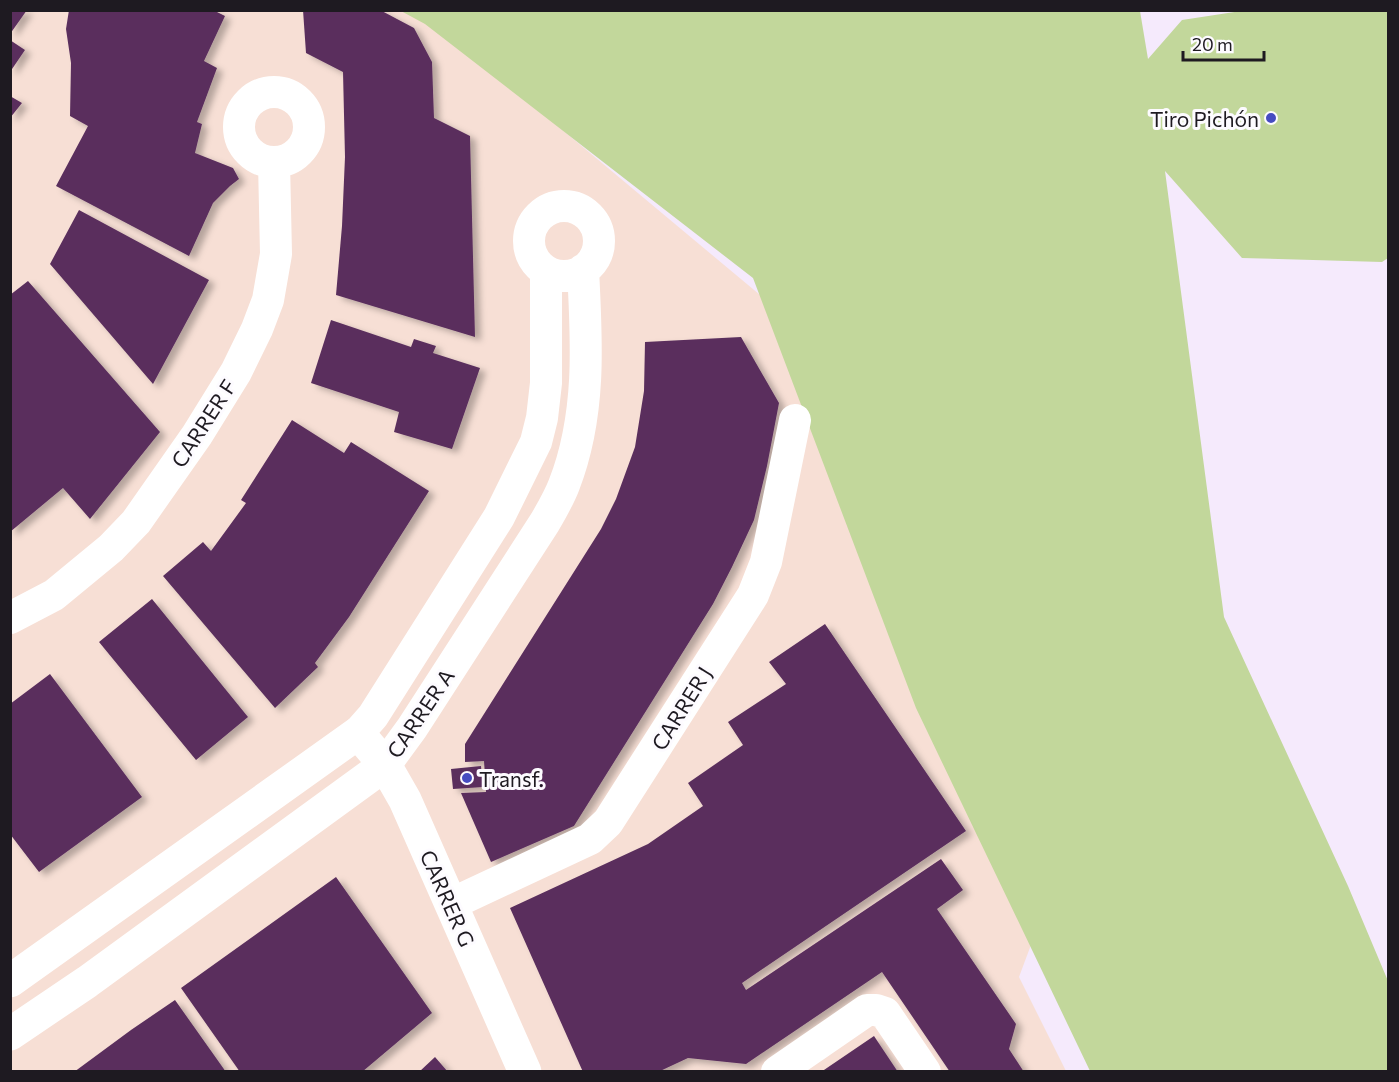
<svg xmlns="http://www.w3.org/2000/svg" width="1399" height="1082" font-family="Commissioner,sans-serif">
  <defs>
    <filter id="shadow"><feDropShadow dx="6" dy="4" stdDeviation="3" flood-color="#0004"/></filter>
  </defs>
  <rect width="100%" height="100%" fill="#f5eafc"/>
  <path fill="#f7dfd5" d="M10 11H420L772 305 1044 910 1019 977 1066 1071H11Z"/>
  <path fill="#c2d79b" d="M401 11H1140L1148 59 1182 20 1241 11H1388V258L1382 262 1242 258 1165 171 1224 617 1348 886 1388 981V1071H1090L916 708 753 278 425 24Z"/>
  <path fill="#5a2f5d" filter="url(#shadow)" d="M10 10H27L10 34Z
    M69 10H213L225 16 204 61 217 68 197 122 202 124 195 153 233 168 239 179 230 186 213 203 189 256 56 186 88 126 70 116 71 63 66 29Z
    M303 10H380L414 28 432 62 434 118 470 136 475 337 336 295 342 226 345 157 343 72 306 53Z
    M10 40 25 50 10 72Z
    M10 96 22 103 10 118Z
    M79 210 209 280 153 384 50 264Z
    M28 281 160 432 90 519 63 488 10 532V295Z
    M331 320 411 347 414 339 436 346 433 353 480 368 452 449 394 432 399 412 311 383Z
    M741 337 779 403 767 466 754 520 732 567 713 604 574 826 491 862 461 793 486 792 484 761 465 762V744L601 529 616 499 635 447 644 391 645 342Z
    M292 420 344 453 351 442 429 491 349 617 315 663 318 667 275 708 163 576 203 542 211 551 246 503 241 500Z
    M152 599 248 717 196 760 99 642Z
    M825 624 966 831 742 983 746 990 941 859 963 890 937 909 1016 1024 1009 1049 1024 1072H950L882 972 746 1064 688 1058 658 1072H583L510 908 648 844 703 806 688 783 743 745 728 722 786 684 769 662Z
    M50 674 142 797 39 872 10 834V704Z
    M481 766 483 787 453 789 451 769Z
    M336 877 432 1013 362 1072H240L181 988Z
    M175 1000 226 1072H74L131 1030Z
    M874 1036 898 1072H821Z
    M435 1057 448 1072H419Z"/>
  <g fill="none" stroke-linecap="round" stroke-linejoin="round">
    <path stroke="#fff" stroke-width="32" d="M239 127a35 35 0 1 1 70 0a35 35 0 1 1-70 0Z
      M529 241a35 35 0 1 1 70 0a35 35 0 1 1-70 0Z
      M10 618 54 595 111 548 136 522 197 435 236 372 257 329 268 300 276 254 274 162
      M358 733 373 716 499 517 536 442 542 418 546 383V272
      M385 765 412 728 545 522C552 510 559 498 564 485 591 416 587 343 583 270
      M451 904 590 839 608 822 753 595 766 562 795 420
      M777 1072 867 1010H876L885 1013 925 1072"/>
    <path stroke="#fff" stroke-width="33" d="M10 981 358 733 385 765 405 800 525 1072
      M10 1034 87 982 385 765"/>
  </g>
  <g fill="#464cc1" stroke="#fdfbff" stroke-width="2">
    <circle cx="1271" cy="118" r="6"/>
    <circle cx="467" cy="778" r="6"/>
  </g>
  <g text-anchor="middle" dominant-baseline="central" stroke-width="6" stroke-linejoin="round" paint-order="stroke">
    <g font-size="21" fill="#1e1a21" stroke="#fdfbff" text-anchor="end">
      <text x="1259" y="118">Tiro Pichón</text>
      <text x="479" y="778" text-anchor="start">Transf.</text>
    </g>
    <g font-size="21" fill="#1e1a21" stroke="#fdfbff">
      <text transform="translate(203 423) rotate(-57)">CARRER F</text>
      <text transform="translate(681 708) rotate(-58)">CARRER J</text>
      <text transform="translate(420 713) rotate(-56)">CARRER A</text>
      <text transform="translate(448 898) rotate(66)">CARRER G</text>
    </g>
  </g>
  <rect width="1399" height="1082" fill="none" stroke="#1e1a21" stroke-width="24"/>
  <path d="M1183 51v9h81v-9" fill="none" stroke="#1e1a21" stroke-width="3"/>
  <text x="1192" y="51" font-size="18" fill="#1e1a21" stroke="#fdfbff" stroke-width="4.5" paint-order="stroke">20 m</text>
</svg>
